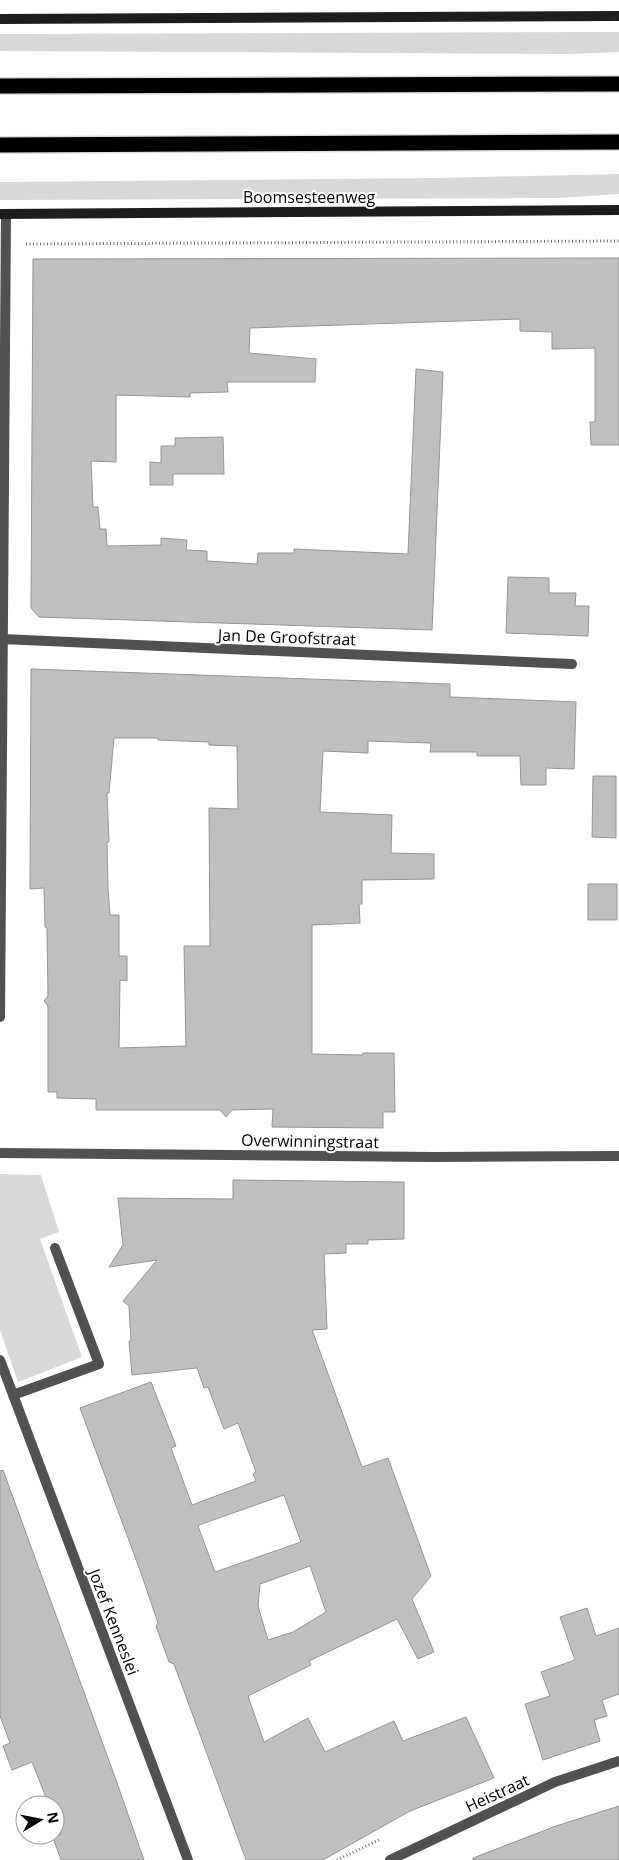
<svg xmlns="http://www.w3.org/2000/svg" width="619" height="1860" font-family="'Open Sans',sans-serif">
  <rect width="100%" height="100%" fill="#fff"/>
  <path fill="#d8d8d8" d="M619 32V52L568 54 0 51V34Z
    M619 174V194L558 198 0 200V182L434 178Z
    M0 1174 41 1175 59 1232 40 1239 82 1357 18 1382 0 1330Z"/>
  <path fill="#c0c0c0" stroke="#959595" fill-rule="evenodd" d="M619 258V445H591L590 422H595V348L552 349V332L520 331V319L250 328 249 353 316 359 315 382H227L228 392 190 393V397L116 395V462L91 461 93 507H98L100 529H106L107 546 161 545V538L187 540 186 550 207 551V561L257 564 258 553H294V549L408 554 416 369 443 372 432 630 39 617 31 608 33 259Z
    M223 437 224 474H173V485H150V462L161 463V446H175V438Z
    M508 577 549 578V593H576L575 606H589L588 636 506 633Z
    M31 669 450 684V697L576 702 574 769 546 768V785H521L520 756H477V752H430L431 743 368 741V753L323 751 320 812 392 815 391 853 434 854V879L362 880V904H359L360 923 312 925V1054L363 1055V1053H394L395 1112H383V1128L272 1127 273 1109 232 1110 226 1117 220 1110H96V1099L57 1098V1092H48V1006L44 1001 48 996 47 928 45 927 44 888 30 889ZM114 738H157L158 740 209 742V745L237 746 238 809 209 808 210 946H184L186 1046 119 1048 120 980 127 981V956H119V915H110L108 888 107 842H109L107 793H109Z
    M593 776H616V838L592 837Z
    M588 884H617V920H588Z
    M233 1180 404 1182V1239L368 1240V1244H346V1253L324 1254 327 1329 312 1330 362 1467 388 1458 431 1576 412 1599 434 1652 418 1659 397 1619 309 1661 311 1665 248 1696 264 1742 308 1718 325 1752 394 1721 403 1741 466 1717 494 1778 410 1811 323 1860H246L174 1664 169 1662 156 1626 158 1623 141 1573 80 1408 151 1382 176 1446 171 1448 192 1505 256 1481 253 1474 256 1472 238 1423 224 1429 208 1387 204 1388 197 1368 132 1375 129 1341H131L129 1306 123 1301 157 1260 109 1267 123 1245 118 1198 233 1199ZM284 1495 301 1542 215 1572 198 1526 199 1525ZM310 1566 326 1612 293 1632 268 1640 258 1606 260 1584Z
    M3 1470 116 1780 144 1860H61L52 1835H61L55 1821V1805H49L32 1762 12 1770 3 1746 10 1743 0 1716V1471Z
    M587 1608 596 1636 619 1628V1694L602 1700 607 1716 594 1720 600 1741 543 1760 525 1704 550 1696 541 1672 575 1660 560 1617Z
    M619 1806V1860H473V1858L556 1826Z"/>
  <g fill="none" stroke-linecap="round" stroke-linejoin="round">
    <defs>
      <path id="motorway" d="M0 86 619 84
        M0 145 619 142"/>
    </defs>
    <use href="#motorway" stroke="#dbdbdb" stroke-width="18"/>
    <path stroke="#737373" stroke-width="3" stroke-dasharray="1 2.5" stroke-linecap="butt" d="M26 244 619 241
      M337 1860 381 1839"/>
    <path stroke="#515151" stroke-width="10" d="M2 639 572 664
      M0 1017 6 214
      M0 1153 434 1157 619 1156
      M0 1360 188 1860
      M13 1395 99 1364 55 1248"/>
    <path stroke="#515151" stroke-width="10" d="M390 1860 555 1782 619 1761"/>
    <path stroke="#1e1e1e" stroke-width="10" d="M0 19 619 16
      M0 214 619 210"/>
    <use href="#motorway" stroke="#000" stroke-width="15"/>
  </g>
  <g text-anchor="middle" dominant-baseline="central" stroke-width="4" stroke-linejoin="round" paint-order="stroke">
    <g font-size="16" fill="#000" stroke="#fff">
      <text x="309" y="197">Boomsesteenweg</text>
      <text transform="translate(287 637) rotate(2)">Jan De Groofstraat</text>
      <text transform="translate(310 1141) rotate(1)">Overwinningstraat</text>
      <text transform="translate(114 1622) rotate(69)">Jozef Kenneslei</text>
      <text transform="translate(497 1793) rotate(-25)">Heistraat</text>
    </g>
  </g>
  <g transform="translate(40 1820) rotate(80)"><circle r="24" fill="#ffffff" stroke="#999999"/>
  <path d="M0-4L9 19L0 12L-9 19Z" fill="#000000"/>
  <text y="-8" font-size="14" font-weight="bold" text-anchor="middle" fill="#000000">N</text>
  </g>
</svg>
